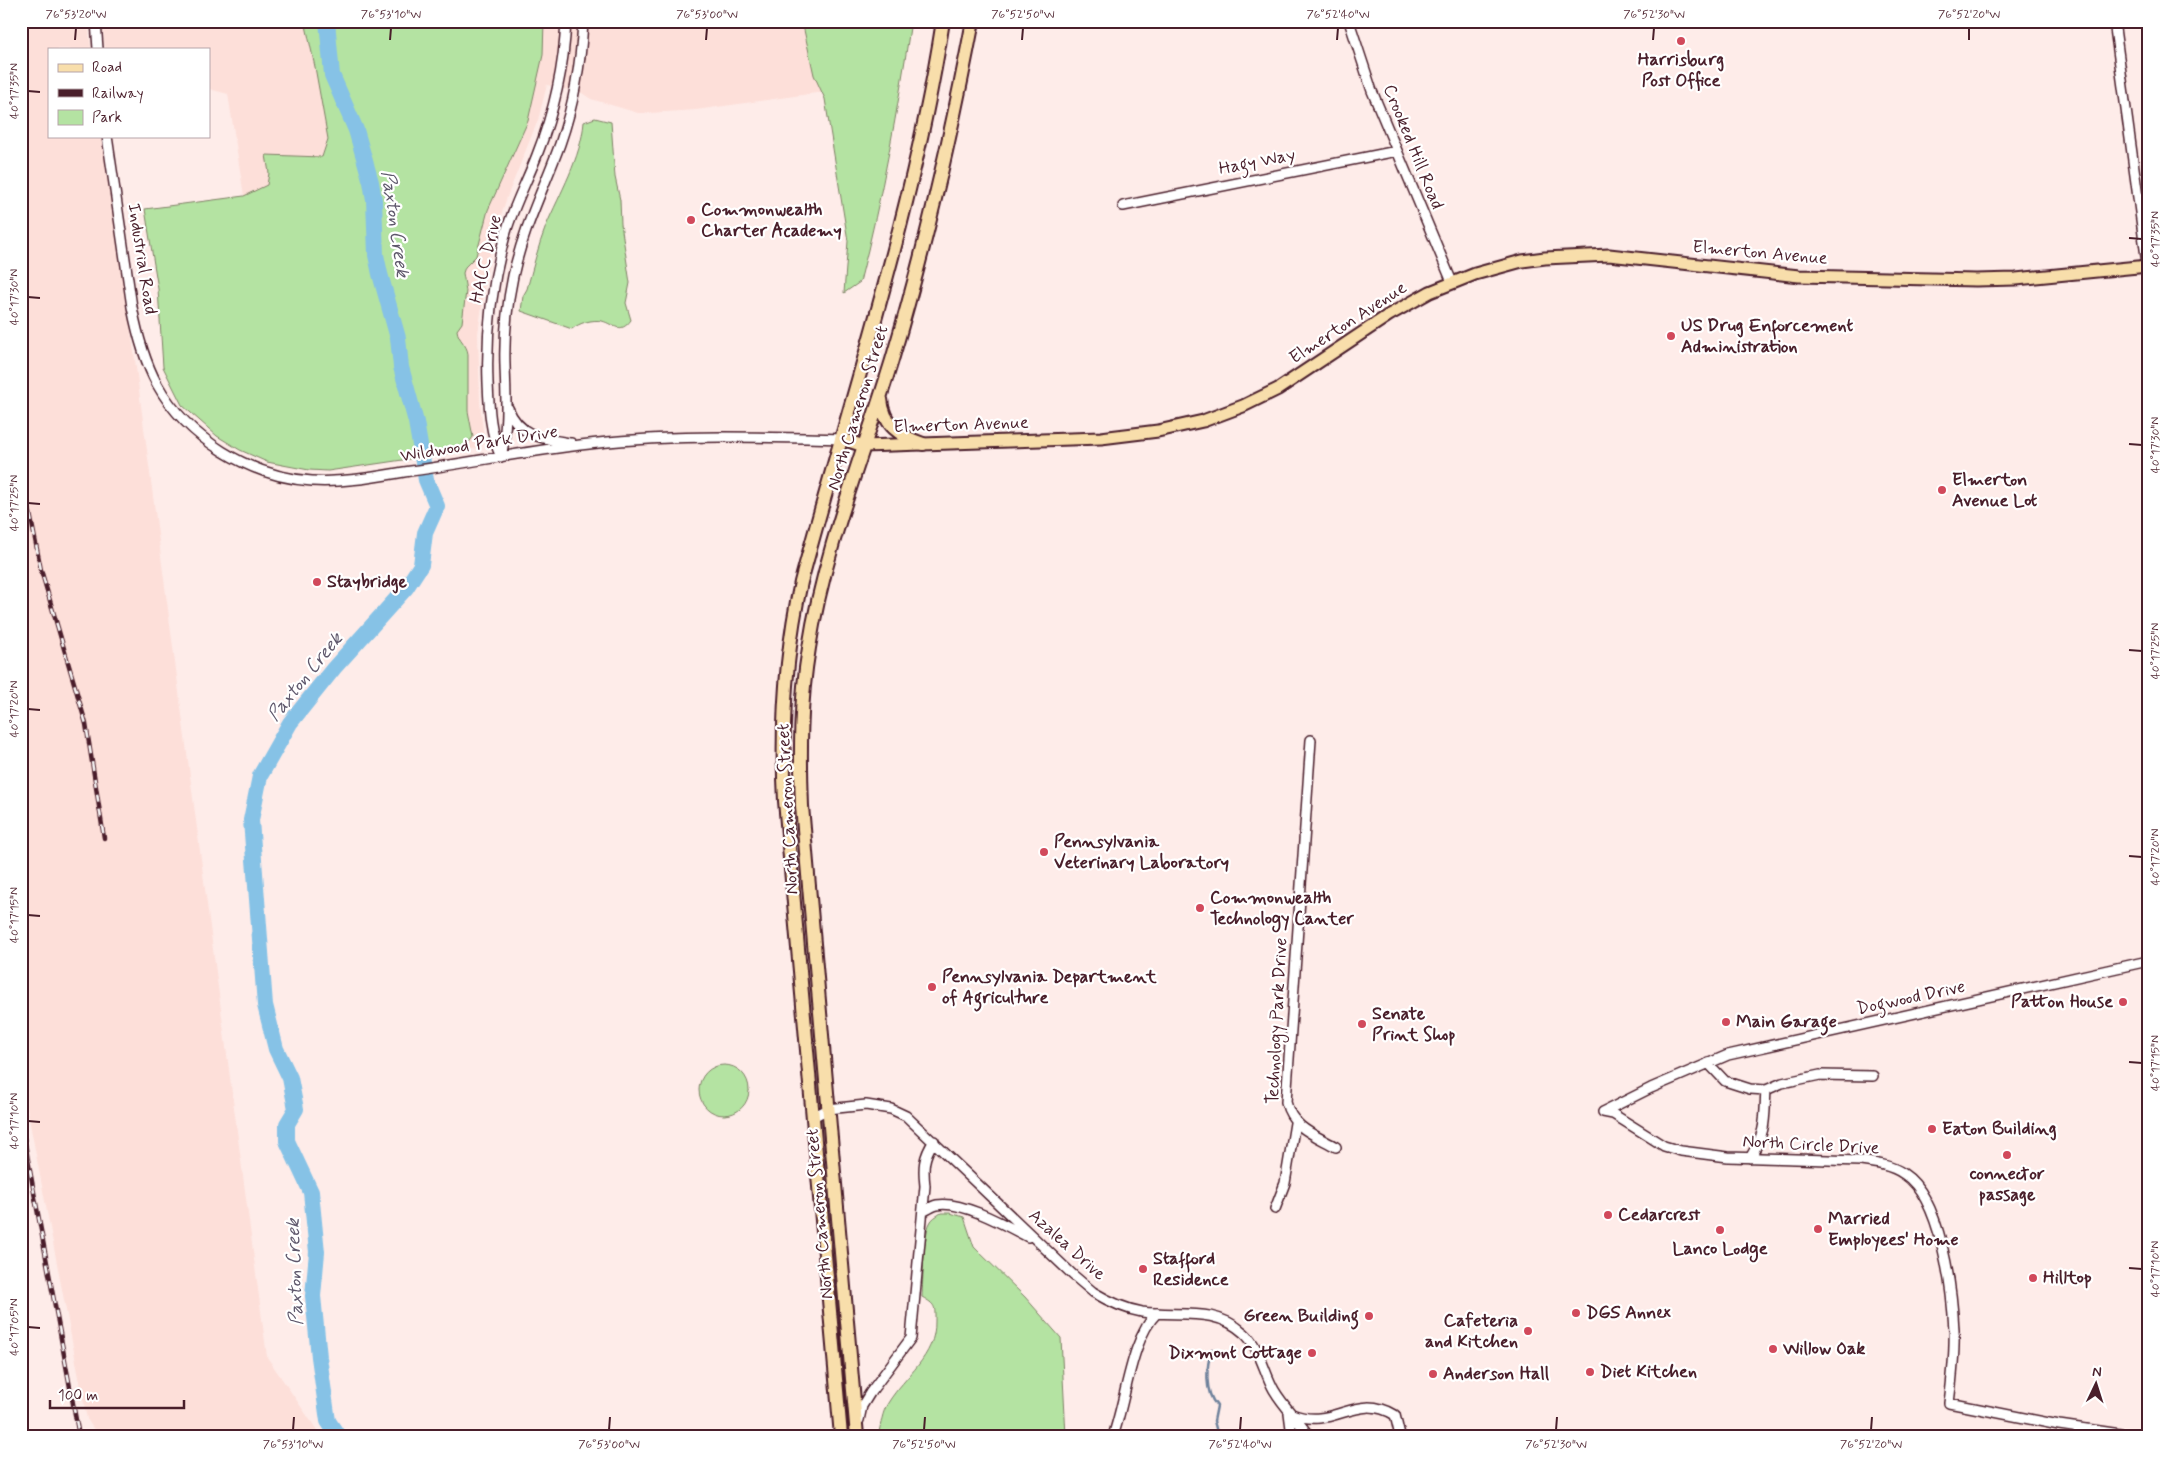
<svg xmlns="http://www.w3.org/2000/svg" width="2169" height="1457" font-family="Mynerve,sans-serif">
  <rect width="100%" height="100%" fill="#feece9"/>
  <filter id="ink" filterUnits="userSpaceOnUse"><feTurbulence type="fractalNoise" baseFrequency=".02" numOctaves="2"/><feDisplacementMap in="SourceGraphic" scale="10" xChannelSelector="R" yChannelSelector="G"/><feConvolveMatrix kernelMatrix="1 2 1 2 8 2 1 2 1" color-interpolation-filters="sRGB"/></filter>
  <g filter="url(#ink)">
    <path fill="#fddfd9" d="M21 21H88L91 49H49V136H102L133 345 267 1357 321 1436H98L87 1419 21 1077Z
      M102 21H895L887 83 696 110 650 113H638L591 99 582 93 547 85 538 120 507 197 494 237 488 261 478 334 480 403 484 440 479 448 472 449 328 471 284 466 267 462 227 443 194 417 164 367 158 289 145 209 244 196 228 94 209 89V49H105Z"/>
    <path fill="#b4e3a2" stroke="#7f8166" d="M305 21H544L543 55 528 121 488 210 476 256 465 267 463 273 466 291 462 323 457 330C458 340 467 344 468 354V411L473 437 467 445 470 450 328 471 309 470 267 462 240 450 217 436 182 405 163 367 158 289 145 209 244 196 267 185 269 173 266 155 322 157 328 139 315 67Z
      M802 21H911C898 109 882 197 860 282L844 293 848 241 825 99 814 75Z
      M595 118 611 122 615 177 620 200 621 224 630 283 626 303 631 320C620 335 614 324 602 321 592 319 579 323 572 329L521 311 523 296 527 289C533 268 538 246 546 226 560 193 581 158 584 122Z
      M699 1090a25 25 0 1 1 50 0a25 25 0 1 1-50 0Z
      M941 1213H950L964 1217 974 1247 1025 1297 1061 1338 1066 1436H878C881 1425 882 1412 888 1403 905 1375 936 1357 935 1321 935 1306 936 1305 922 1297 923 1281 923 1235 930 1223 932 1218 937 1216 941 1213Z"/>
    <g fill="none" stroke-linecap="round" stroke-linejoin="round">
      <path stroke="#6e819b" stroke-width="2.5" d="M1212 1349C1206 1366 1204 1392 1217 1406L1214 1421 1218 1436"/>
      <path stroke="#86c2e6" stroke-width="16" d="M327 21 332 75 356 130 371 182 374 200 376 255 380 274 398 338 401 367 416 422 426 480 437 506 425 533 421 565 406 588 334 668 290 723 260 776 251 820 265 1005 276 1049 290 1078 296 1109 287 1124V1141L311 1192 317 1252 313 1296 319 1357 328 1421 338 1436"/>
      <defs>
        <path id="minor" d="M96 21 98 49
          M1349 21 1372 91 1452 282
          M2114 21 2148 271
          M107 136 132 307C137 333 144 360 157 384 187 438 250 477 312 481 342 483 374 477 404 472 463 464 521 452 580 445 666 434 755 437 842 439
          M1123 206 1397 151
          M508 408C519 437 544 439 571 443
          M501 457C490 434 489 408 488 383 486 332 492 281 506 232 514 205 527 181 537 155 554 112 564 67 566 21
          M501 457C508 426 506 397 505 366 504 336 507 305 513 276 523 229 544 188 560 144 574 104 581 63 583 21
          M1311 740 1286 1102C1292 1128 1315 1135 1336 1147
          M1708 1063 1725 1081 1750 1089 1766 1090 1782 1083 1820 1075 1873 1076
          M1603 1112 1613 1114 1664 1146 1681 1151 1728 1157 1860 1161C1875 1163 1891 1165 1904 1174 1941 1198 1952 1289 1954 1330 1955 1355 1952 1379 1949 1403L2059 1425 2134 1436
          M1603 1112 1651 1088 1728 1055 2148 961
          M813 1117 828 1109 866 1105 891 1109 906 1116 1073 1275 1093 1292C1108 1301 1125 1309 1142 1312 1178 1317 1215 1306 1244 1333 1260 1347 1264 1373 1274 1390 1284 1407 1298 1420 1309 1436
          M1750 1158C1767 1130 1764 1121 1766 1090
          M1275 1209 1285 1183 1295 1123
          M923 1212C928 1209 932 1206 937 1205 961 1200 1007 1226 1028 1237
          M1289 1413 1292 1436
          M1292 1414C1335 1431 1355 1391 1395 1415L1400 1436
          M859 1420 862 1406 870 1393 911 1338 925 1186C923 1168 923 1157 934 1141
          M1113 1436C1126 1400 1131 1338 1157 1313"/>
        <path id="major" d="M842 439 864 446 1101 438 1158 431 1203 421 1243 406 1278 389 1389 315 1430 292 1475 274 1522 261 1545 258 1609 255 1799 276 1976 280 2016 279 2148 266"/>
        <path id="highway" d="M881 399C883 425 900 436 923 444
          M841 1436 785 801C781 727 785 655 801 582 851 396 913 213 943 21
          M857 1436 802 806C800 753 800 701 809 648 824 550 863 455 892 360 925 249 951 136 973 21"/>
      </defs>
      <use href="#minor" stroke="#4a1f2b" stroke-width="12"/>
      <use href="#major" stroke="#4a1f2b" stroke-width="15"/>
      <use href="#highway" stroke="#4a1f2b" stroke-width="16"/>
      <use href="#minor" stroke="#fff" stroke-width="9"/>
      <use href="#major" stroke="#f8deab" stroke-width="11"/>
      <use href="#highway" stroke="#f8deab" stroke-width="12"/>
      <defs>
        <path id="rail" d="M21 467 41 570 86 724 104 838
          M21 1122 79 1436"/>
      </defs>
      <use href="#rail" stroke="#4a1f2b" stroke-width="4.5"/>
      <use href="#rail" stroke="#fff" stroke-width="2.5" stroke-dasharray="8" stroke-linecap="butt"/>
    </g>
  </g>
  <path fill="none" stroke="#4a1f2b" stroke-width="2" d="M75 40 76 28M390 40 391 28M706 40 707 28M1022 40 1023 28M1337 40 1338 28M1653 40 1654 28M1969 40V28M28 91 40 92M2129 238 2142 239M28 297 40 298M2129 444 2142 445M28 503 40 504M2129 650 2142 651M28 709 40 710M2129 856 2142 857M28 915 40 916M2129 1062 2142 1063M28 1121 40 1122M2129 1268 2142 1269M28 1327 40 1328M293 1430 294 1417M609 1430 610 1417M924 1430 925 1417M1240 1430 1241 1417M1556 1430 1557 1417M1871 1430 1872 1417"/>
  <g fill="#d1495b" stroke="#fff" stroke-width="2">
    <circle cx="1681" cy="41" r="5"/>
    <circle cx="691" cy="220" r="5"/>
    <circle cx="1671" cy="336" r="5"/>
    <circle cx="1942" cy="490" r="5"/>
    <circle cx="317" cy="582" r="5"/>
    <circle cx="1044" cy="852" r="5"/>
    <circle cx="1200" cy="908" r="5"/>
    <circle cx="932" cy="987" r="5"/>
    <circle cx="2123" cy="1002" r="5"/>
    <circle cx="1726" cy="1022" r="5"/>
    <circle cx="1362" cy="1024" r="5"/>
    <circle cx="1932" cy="1129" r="5"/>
    <circle cx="2007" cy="1155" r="5"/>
    <circle cx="1608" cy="1215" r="5"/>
    <circle cx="1818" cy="1229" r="5"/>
    <circle cx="1720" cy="1230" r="5"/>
    <circle cx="1143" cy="1269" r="5"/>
    <circle cx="2033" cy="1278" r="5"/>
    <circle cx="1576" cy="1313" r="5"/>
    <circle cx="1369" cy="1316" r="5"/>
    <circle cx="1528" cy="1331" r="5"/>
    <circle cx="1773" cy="1349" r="5"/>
    <circle cx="1312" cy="1353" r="5"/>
    <circle cx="1590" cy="1372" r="5"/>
    <circle cx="1433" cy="1374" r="5"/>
  </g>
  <g text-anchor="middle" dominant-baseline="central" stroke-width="4.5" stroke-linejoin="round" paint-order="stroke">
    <g font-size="18" font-weight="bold" fill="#4a1f2b" stroke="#fff" text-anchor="start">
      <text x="1681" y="60" text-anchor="middle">Harrisburg<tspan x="1681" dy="21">Post Office</tspan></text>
      <text x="701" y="210">Commonwealth<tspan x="701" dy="21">Charter Academy</tspan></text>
      <text x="1681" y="326">US Drug Enforcement<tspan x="1681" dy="21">Administration</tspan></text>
      <text x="1952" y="480">Elmerton<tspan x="1952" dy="21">Avenue Lot</tspan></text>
      <text x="327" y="582">Staybridge</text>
      <text x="1054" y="842">Pennsylvania<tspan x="1054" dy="21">Veterinary Laboratory</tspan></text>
      <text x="1210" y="898">Commonwealth<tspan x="1210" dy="21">Technology Canter</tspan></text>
      <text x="942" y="977">Pennsylvania Department<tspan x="942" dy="21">of Agriculture</tspan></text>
      <text x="2113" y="1002" text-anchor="end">Patton House</text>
      <text x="1372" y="1014">Senate<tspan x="1372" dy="21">Print Shop</tspan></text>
      <text x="1736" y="1022">Main Garage</text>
      <text x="1942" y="1129">Eaton Building</text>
      <text x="2007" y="1174" text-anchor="middle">connector<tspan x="2007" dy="21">passage</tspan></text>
      <text x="1618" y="1215">Cedarcrest</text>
      <text x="1828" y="1219">Married<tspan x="1828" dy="21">Employees' Home</tspan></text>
      <text x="1720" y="1249" text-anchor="middle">Lanco Lodge</text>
      <text x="1153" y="1259">Stafford<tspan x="1153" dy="21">Residence</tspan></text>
      <text x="2043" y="1278">Hilltop</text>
      <text x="1586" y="1313">DGS Annex</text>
      <text x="1359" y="1316" text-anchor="end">Green Building</text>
      <text x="1518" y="1321" text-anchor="end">Cafeteria<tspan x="1518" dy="21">and Kitchen</tspan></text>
      <text x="1783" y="1349">Willow Oak</text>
      <text x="1302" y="1353" text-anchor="end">Dixmont Cottage</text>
      <text x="1600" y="1372">Diet Kitchen</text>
      <text x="1443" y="1374">Anderson Hall</text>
    </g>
    <g font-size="18" fill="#4a1f2b" stroke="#fff">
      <text transform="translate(1413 147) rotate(68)">Crooked Hill Road</text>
      <text transform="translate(1257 162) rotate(-11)">Hagy Way</text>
      <text transform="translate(1760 253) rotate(5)">Elmerton Avenue</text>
      <text transform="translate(142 259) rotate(81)">Industrial Road</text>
      <text transform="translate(486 259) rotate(-77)">HACC Drive</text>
      <text transform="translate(1348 323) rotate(-33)">Elmerton Avenue</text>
      <text transform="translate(858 408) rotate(-73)">North Cameron Street</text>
      <text transform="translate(961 425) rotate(-2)">Elmerton Avenue</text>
      <text transform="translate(479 444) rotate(-9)">Wildwood Park Drive</text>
      <text transform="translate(788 809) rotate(-93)">North Cameron Street</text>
      <text transform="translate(1911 998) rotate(-12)">Dogwood Drive</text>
      <text transform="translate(1277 1021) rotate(-87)">Technology Park Drive</text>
      <text transform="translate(1811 1145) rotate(3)">North Circle Drive</text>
      <text transform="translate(820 1214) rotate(-95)">North Cameron Street</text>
      <text transform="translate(1067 1245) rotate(42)">Azalea Drive</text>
    </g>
    <g font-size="19" font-style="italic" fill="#5f586c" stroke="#fff">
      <text transform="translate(395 224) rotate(82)">Paxton Creek</text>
      <text transform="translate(305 677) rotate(-51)">Paxton Creek</text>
      <text transform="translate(295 1272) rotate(-92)">Paxton Creek</text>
    </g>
  </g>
  <rect width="2169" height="1457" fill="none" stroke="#fff" stroke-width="55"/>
  <rect x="48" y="48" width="162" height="90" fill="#ffffff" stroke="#b7a5aa"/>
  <rect x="58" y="64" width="25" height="8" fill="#f8deab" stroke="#b7a5aa"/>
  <text x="92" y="72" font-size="15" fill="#4a1f2b">Road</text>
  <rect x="58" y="89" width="25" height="8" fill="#4a1f2b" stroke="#b7a5aa"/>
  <text x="92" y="98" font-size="15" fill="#4a1f2b">Railway</text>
  <rect x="58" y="110" width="25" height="15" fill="#b4e3a2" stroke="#b7a5aa"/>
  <text x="92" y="122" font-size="15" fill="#4a1f2b">Park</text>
  <g transform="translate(2096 1384) rotate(4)" stroke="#ffffff" stroke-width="4" paint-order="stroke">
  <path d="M0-4L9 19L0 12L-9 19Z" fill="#4a1f2b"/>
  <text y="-8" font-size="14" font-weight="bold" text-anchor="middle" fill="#4a1f2b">N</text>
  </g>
  <path d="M50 1400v8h134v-8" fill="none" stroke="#4a1f2b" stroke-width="2.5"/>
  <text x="58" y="1400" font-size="15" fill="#4a1f2b" stroke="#ffffff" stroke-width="4" paint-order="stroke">100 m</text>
  <rect x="28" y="28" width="2114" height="1402" fill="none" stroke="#4a1f2b" stroke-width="2"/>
  <g font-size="12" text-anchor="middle" fill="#4a1f2b">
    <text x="76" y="18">76°53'20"W</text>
    <text x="391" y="18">76°53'10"W</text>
    <text x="707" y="18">76°53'00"W</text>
    <text x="1023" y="18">76°52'50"W</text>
    <text x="1338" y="18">76°52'40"W</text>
    <text x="1654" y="18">76°52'30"W</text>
    <text x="1969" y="18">76°52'20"W</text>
    <text transform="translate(14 91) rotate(-90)" y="4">40°17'35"N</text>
    <text transform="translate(2155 239) rotate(-90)" y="4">40°17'35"N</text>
    <text transform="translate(14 297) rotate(-90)" y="4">40°17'30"N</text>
    <text transform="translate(2155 445) rotate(-90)" y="4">40°17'30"N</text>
    <text transform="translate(14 503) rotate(-90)" y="4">40°17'25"N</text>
    <text transform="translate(2155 651) rotate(-90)" y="4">40°17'25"N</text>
    <text transform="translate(14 709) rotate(-90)" y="4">40°17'20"N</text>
    <text transform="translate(2155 857) rotate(-90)" y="4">40°17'20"N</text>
    <text transform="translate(14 915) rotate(-90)" y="4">40°17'15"N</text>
    <text transform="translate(2155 1063) rotate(-90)" y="4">40°17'15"N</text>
    <text transform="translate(14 1121) rotate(-90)" y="4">40°17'10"N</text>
    <text transform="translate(2155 1269) rotate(-90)" y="4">40°17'10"N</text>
    <text transform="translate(14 1327) rotate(-90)" y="4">40°17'05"N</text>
    <text x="293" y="1448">76°53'10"W</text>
    <text x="609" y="1448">76°53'00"W</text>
    <text x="924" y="1448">76°52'50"W</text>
    <text x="1240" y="1448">76°52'40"W</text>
    <text x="1556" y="1448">76°52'30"W</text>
    <text x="1871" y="1448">76°52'20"W</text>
  </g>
</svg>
